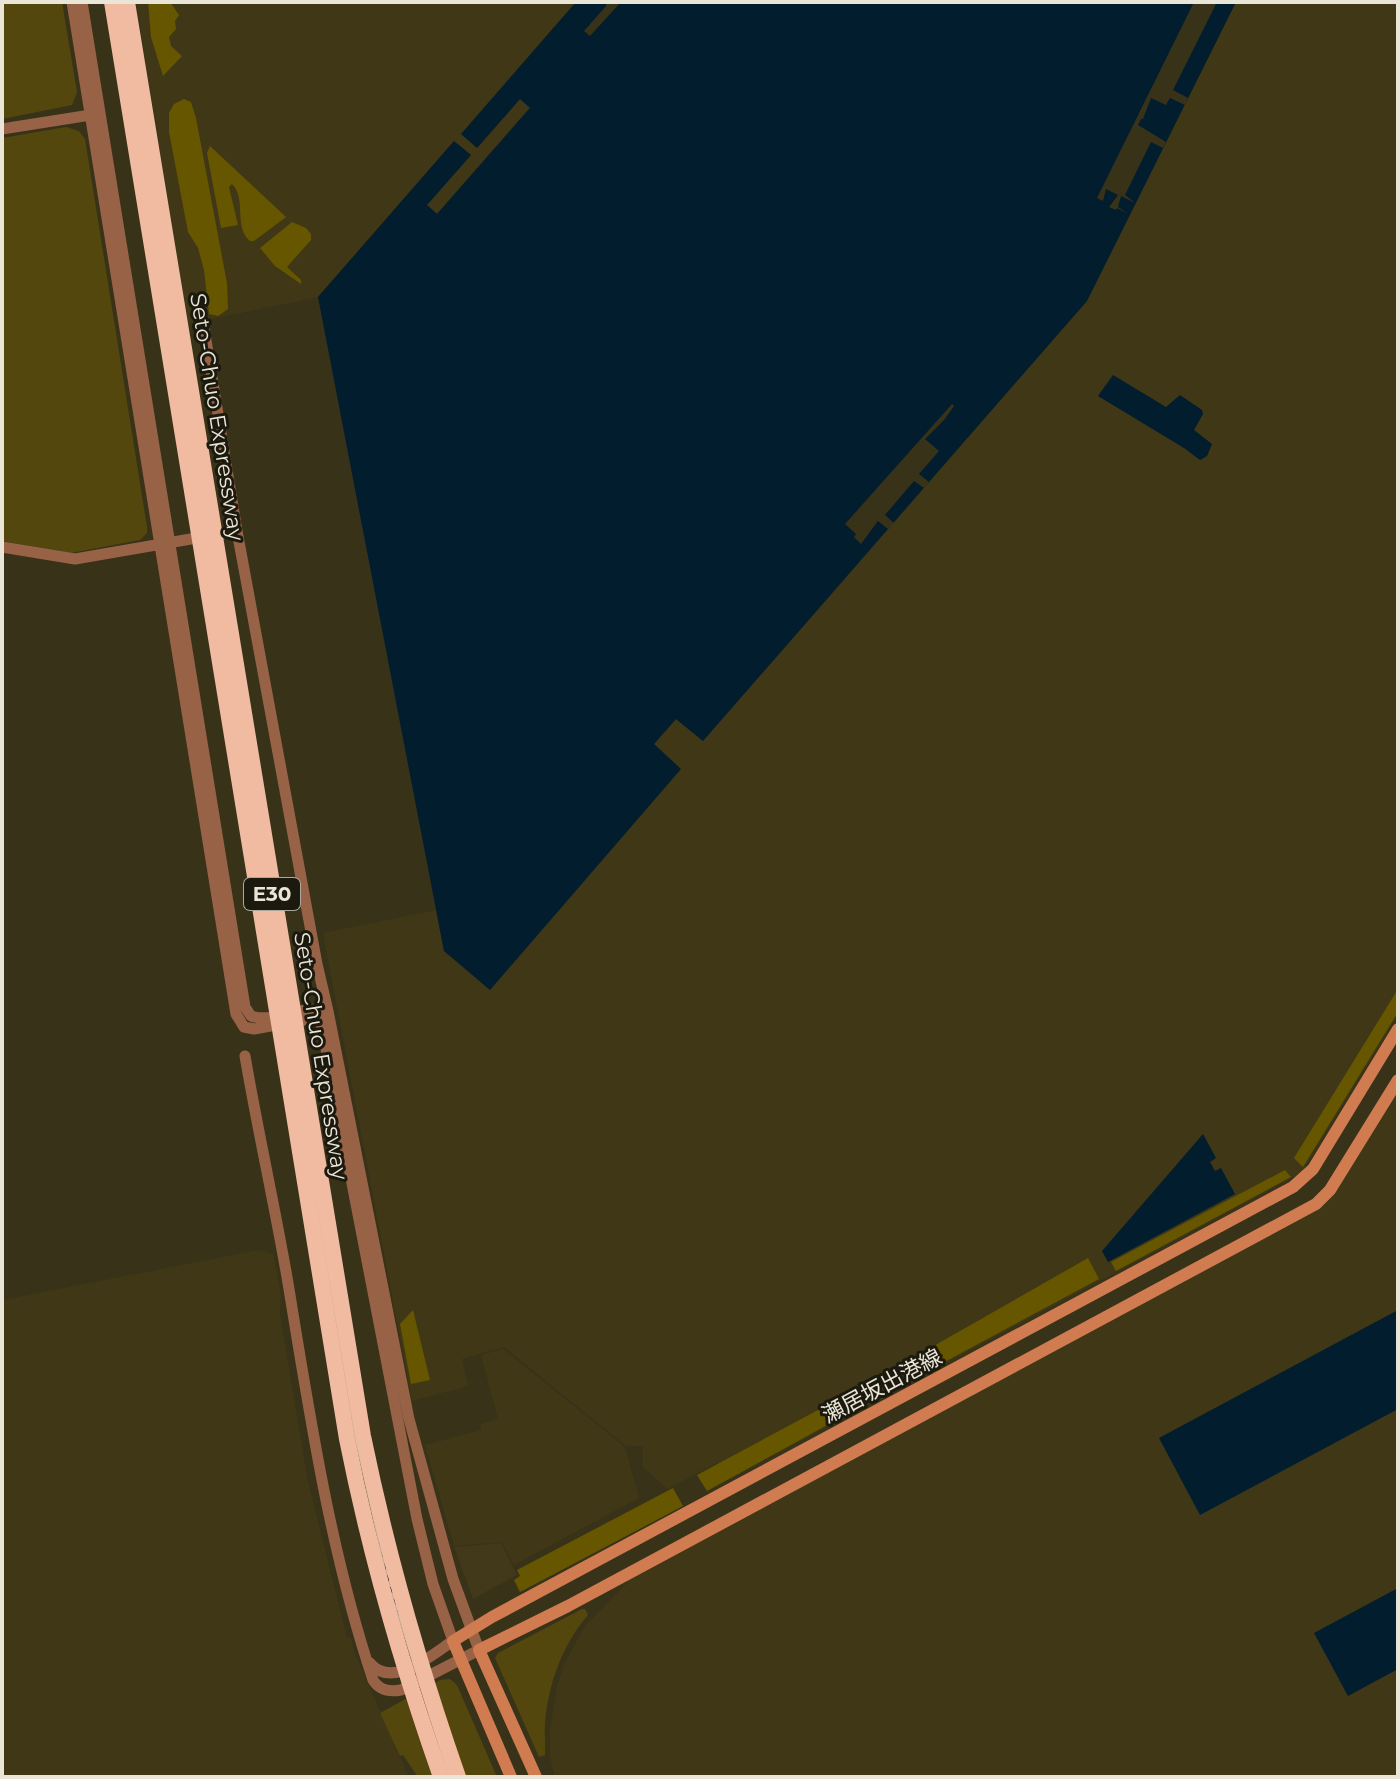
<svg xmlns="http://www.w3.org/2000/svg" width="1400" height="1779" font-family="Montserrat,'Noto Sans JP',sans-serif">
  <rect width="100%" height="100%" fill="#383219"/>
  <path fill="#3f3716" d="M136 2H576L462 134 477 148 520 99 530 107 437 214 427 205 471 155 454 141 318 297 188 324Z
    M1236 2H1398V1015L1301 1173 728 1480 718 1462 668 1489 643 1467V1446H626L504 1347 462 1359 468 1386 412 1401 323 933 436 910 444 951 680 769 654 744 676 719 703 741 1087 301Z
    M1398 1088V1777H555L550 1758V1730L557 1686 564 1664 585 1626 627 1583 626 1581 1327 1202Z
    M259 1250 273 1254 281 1294 280 1314 308 1482 347 1638 351 1637 354 1652 409 1777H2V1300Z
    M503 1349 625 1447 639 1498 514 1565 502 1542 454 1546 425 1445 481 1430 480 1424 498 1419 481 1355Z"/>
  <path fill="#53470e" d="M2 2H62L77 92 72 105 2 119Z
    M66 127 79 131 85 139 147 527V533L140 540 71 553 2 541V138Z
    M582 1609H585L588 1615C562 1645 548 1685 545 1724 544 1734 546 1745 545 1755L539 1757 495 1658 498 1653Z
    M450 1679 457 1685 497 1777H418L403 1755 400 1756 380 1713 440 1680Z"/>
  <path fill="#675600" d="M148 2H170L179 15 175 21 176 29 169 37 171 46 182 56 163 76 151 37Z
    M184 99 191 102 196 118 227 283 228 309 218 316 209 314 204 270 198 248 188 232 169 132V113L174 104Z
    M210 146 286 217 254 241H250C233 227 247 199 232 184L229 187 238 225 221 228 207 153Z
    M292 222 306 228 311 234V240L287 267 301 280V284L275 266 260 248Z
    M1398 989V1012L1303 1167 1294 1158Z
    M1285 1170 1291 1177 1116 1271 1111 1262Z
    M1088 1258 1099 1279 911 1380 902 1364Z
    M413 1310 430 1380 411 1384 400 1324Z
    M885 1374 893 1389 707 1491 697 1475Z
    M673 1488 683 1506 520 1592 514 1580 520 1576 517 1570Z"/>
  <path fill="#413919" d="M501 1543 517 1575 473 1599 454 1547Z"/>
  <path fill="#011d2e" d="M576 2H606V6L584 31 590 36 621 2H1236L1087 301 703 741 676 719 654 744 681 769 490 990 444 951 318 297 454 141 471 155 427 205 437 214 530 108 520 99 477 148 461 134Z
    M1113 375 1166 407 1180 395 1202 410 1203 414 1194 430 1212 444 1207 456 1200 460 1184 448 1098 396Z
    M1203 1134 1216 1158 1210 1162 1215 1171 1221 1168 1235 1194 1108 1262 1102 1251Z
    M1398 1310V1409L1200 1515 1159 1438Z
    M1398 1588V1669L1348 1696 1314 1633Z"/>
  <path fill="#383219" d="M1194 2H1217L1173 90 1188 98 1185 105 1170 98 1166 105 1151 98 1143 119H1141L1138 125 1166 142 1163 148 1151 142 1125 195 1135 203 1121 196 1118 207 1129 214 1117 208 1116 210 1109 207 1118 195 1106 189 1103 201 1097 198Z
    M952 404 954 406 944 420 925 439 939 451 919 474 929 482 924 488 914 481 885 515 894 523 888 529 878 521 861 544 854 537 856 534 845 524Z"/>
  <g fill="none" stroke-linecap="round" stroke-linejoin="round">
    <path stroke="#986247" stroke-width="11" d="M72 2 236 1014 244 1027 254 1029 320 1017 328 1011
      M82 2 245 1007 251 1016C276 1024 303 1003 328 1011
      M2 129 97 114
      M204 328 237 531 317 964 328 1011 409 1419 453 1579 479 1650 401 1690C390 1692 380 1691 373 1680 330 1551 310 1417 288 1283 275 1207 258 1132 245 1056
      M2 547 75 559 237 531
      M319 1013 417 1519 433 1584 453 1641C431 1655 392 1690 370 1663"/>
    <path stroke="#d07c50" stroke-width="12" d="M511 1777 453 1641 492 1617 1293 1187 1313 1169 1398 1029
      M536 1777 479 1650 568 1606 1316 1204 1330 1190 1398 1080"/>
    <defs>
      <path id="rail" d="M121 2 357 1438 390 1584 451 1777"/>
    </defs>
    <use href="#rail" stroke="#aaa593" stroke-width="5"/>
    <use href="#rail" stroke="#1c1a0f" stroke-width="2" stroke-dasharray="6" stroke-linecap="butt"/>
    <path stroke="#f0bba1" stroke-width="16" d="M112 2 347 1439C370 1555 402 1666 441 1777
      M127 2 363 1436C387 1553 419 1665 458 1777"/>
  </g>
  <g text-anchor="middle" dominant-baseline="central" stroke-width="6" stroke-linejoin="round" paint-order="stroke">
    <rect fill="#1c1a0f" stroke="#aca89b" stroke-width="2" x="244" y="878" width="56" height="32" rx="6"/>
    <g font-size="20" font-weight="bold" fill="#e9e5d7">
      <text x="272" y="894">E30</text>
    </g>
    <g font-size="22" fill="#e9e5d7" stroke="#1c1a0f">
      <text transform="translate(217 417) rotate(81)">Seto-Chuo Expressway</text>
      <text transform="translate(321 1056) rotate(81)">Seto-Chuo Expressway</text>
      <text transform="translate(882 1386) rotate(-28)">瀬居坂出港線</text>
    </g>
  </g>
  <rect width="1400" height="1779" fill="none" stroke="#e9e5d7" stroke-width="8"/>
</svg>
